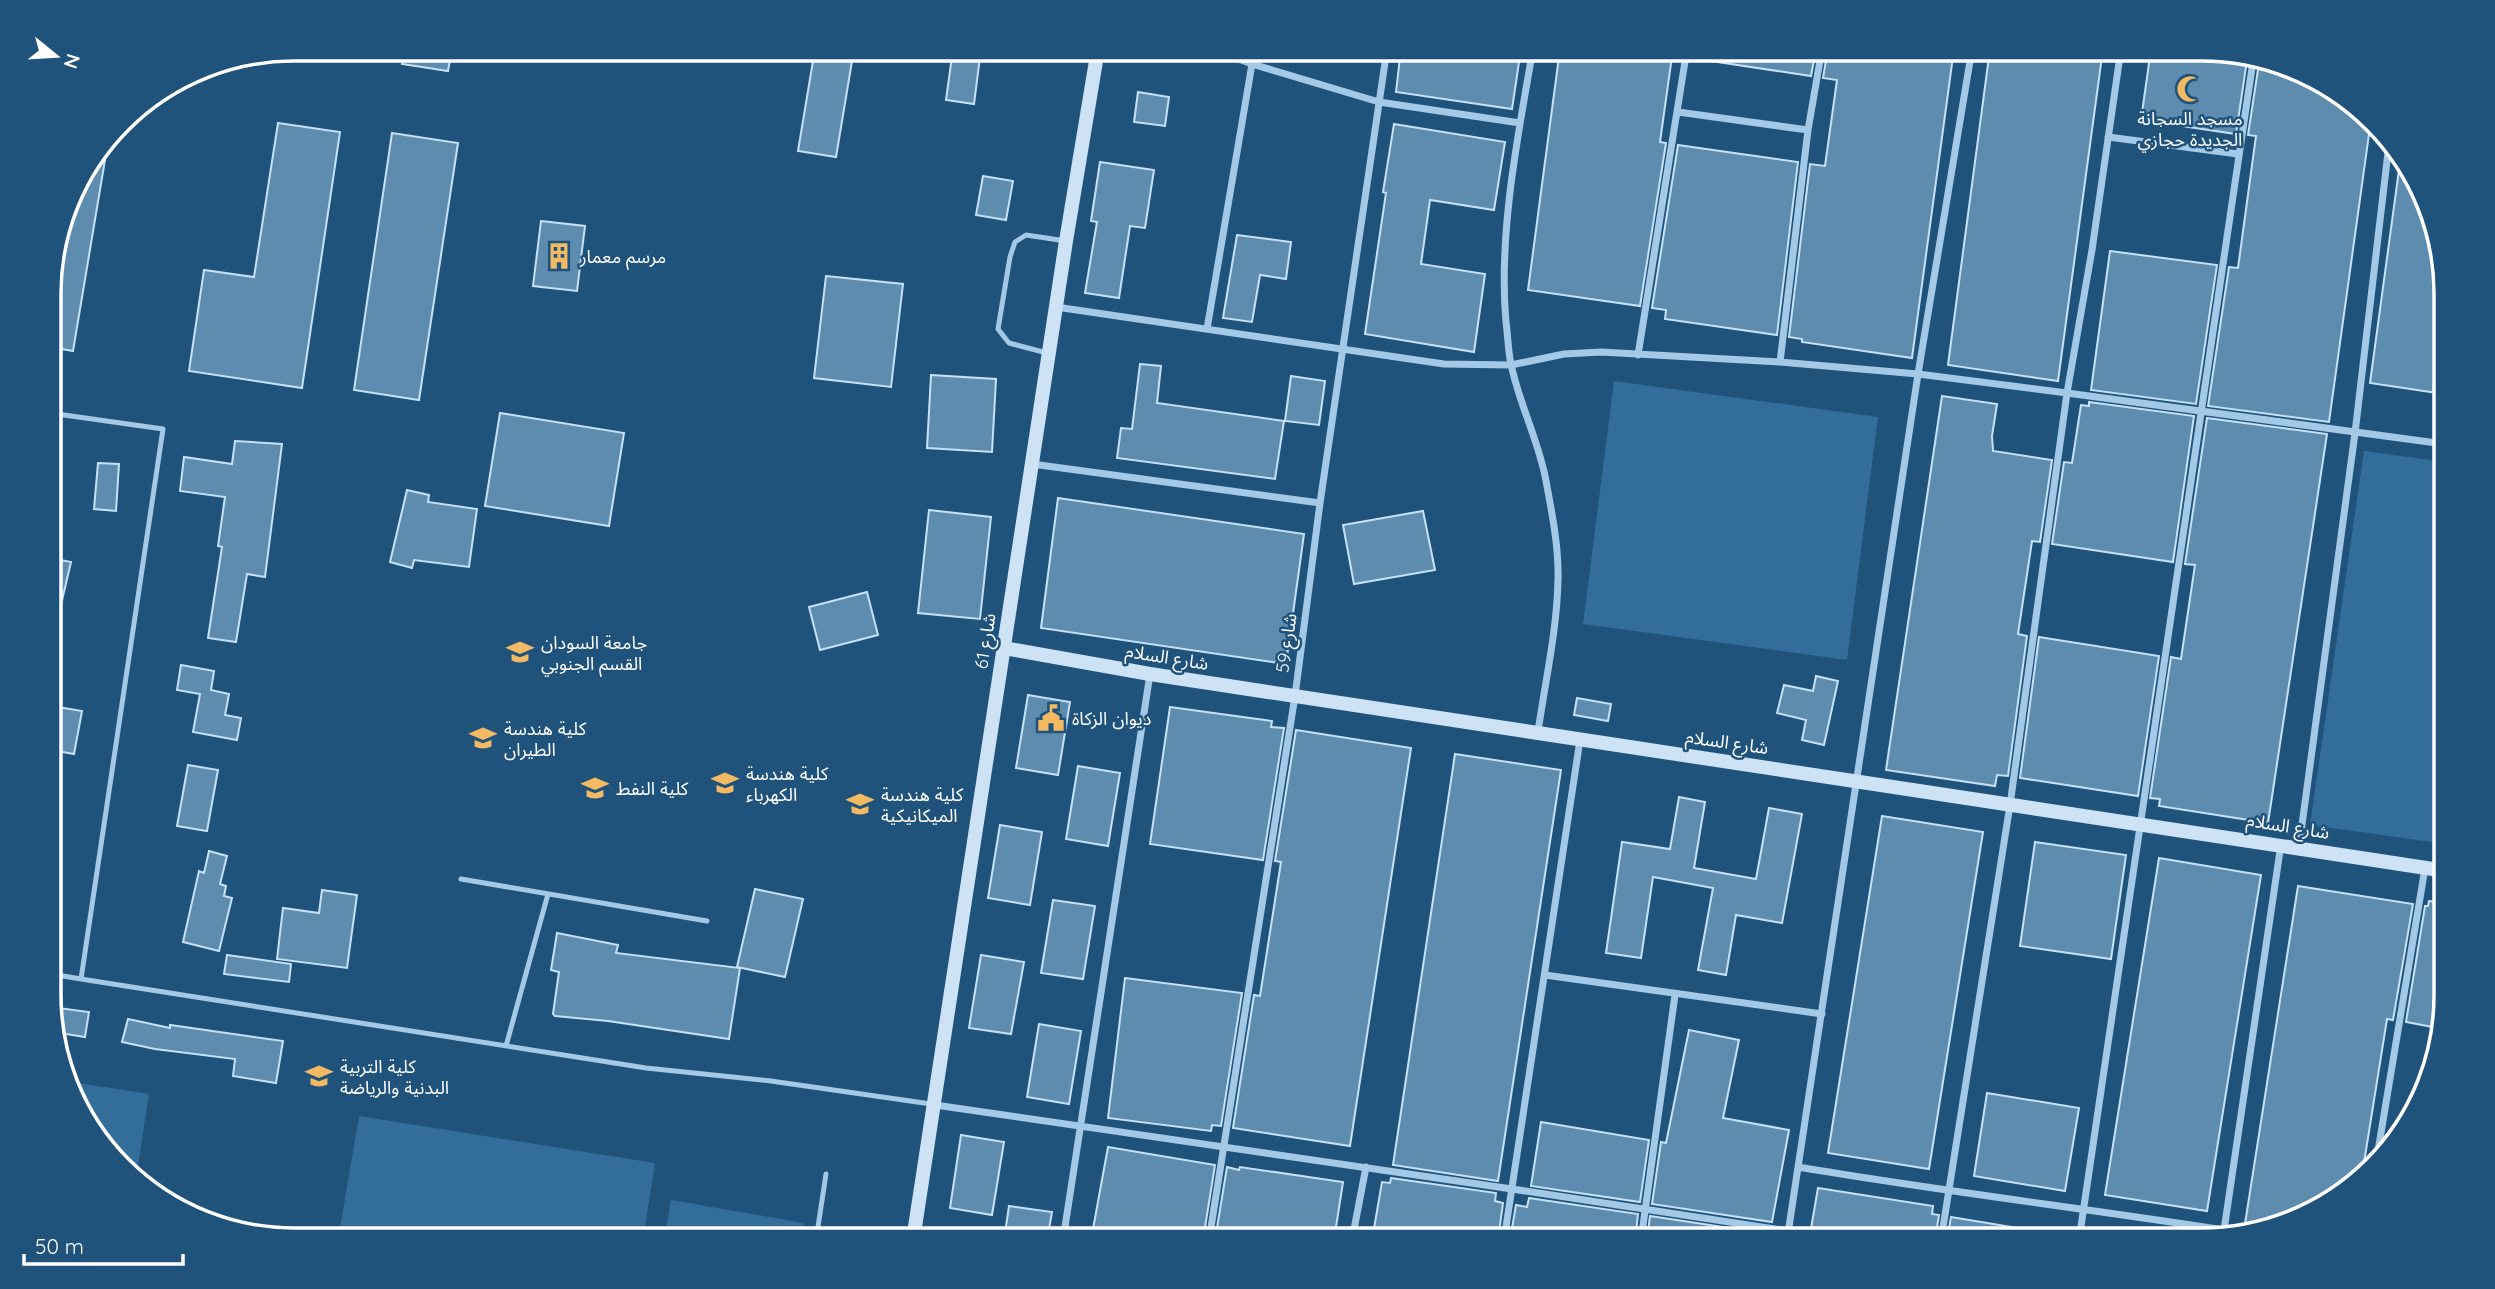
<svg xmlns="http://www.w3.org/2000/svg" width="2495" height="1289" font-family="Quicksand,'Noto Sans Arabic',sans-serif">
  <rect width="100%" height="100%" fill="#20537c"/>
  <path fill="#336d9a" d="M1614 381 1878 417 1847 660 1583 624Z
    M2364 451 2445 462 2446 844 2310 825Z
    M72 1082 149 1094 137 1172 91 1131Z
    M359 1116 655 1163 643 1240H338Z
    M671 1200 804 1223 801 1240H664Z"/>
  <path fill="#5e8caf" stroke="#c6e1f5" stroke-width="2" d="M405 49H452L448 71 402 64Z
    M815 49H854L836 157 798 151Z
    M953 49H981L974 104 946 100Z
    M1401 49H1521L1512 109 1396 92Z
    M1560 49H1673L1660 142 1666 143 1640 306 1528 290Z
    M1698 49H1816L1811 76 1697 59Z
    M1828 49H1954L1912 358 1802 342V339L1789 337 1810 164 1825 166 1837 80 1823 78Z
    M1990 49H2103L2058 381 1948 365Z
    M2151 49H2200L2247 60 2236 134 2141 120Z
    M2259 63 2309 74 2370 127 2329 422 2208 406 2229 267 2238 268 2256 136 2248 135Z
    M1138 92 1169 97 1165 126 1134 122Z
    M278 123 340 132 302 388 189 371 204 270 254 277Z
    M1394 124 1505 142 1494 210 1430 200 1421 264 1485 274 1474 352 1365 334 1386 193 1383 192Z
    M392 133 458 143 419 400 354 390Z
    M108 142 73 351 50 347V278L74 186Z
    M1678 145 1798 162 1777 335 1665 319 1666 310 1652 308Z
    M2401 155 2404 158 2444 263V394L2370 383Z
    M1100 162 1154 170 1145 228 1130 226 1119 298 1085 293 1097 222 1091 221Z
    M983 176 1013 181 1006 220 976 215Z
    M541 221 585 226 577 291 533 286Z
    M1237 235 1291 242 1286 279 1260 275 1252 322 1223 318Z
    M2110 251 2217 265 2196 404 2091 390Z
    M826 276 903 284 891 387 814 378Z
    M1140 364 1161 366 1157 403 1284 421 1275 479 1117 458 1121 428 1132 429Z
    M931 375 996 379 992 452 927 448Z
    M1291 376 1325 381 1319 425 1285 421Z
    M1942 396 1997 404 1992 436 1993 451 2052 460 2040 542 2032 541 2018 634 2027 636 2008 776 1997 775 1995 786 1886 770Z
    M2089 402 2194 416 2173 562 2052 544 2064 462 2072 463 2081 405 2089 406Z
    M500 413 624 433 609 526 485 506Z
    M2207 418 2327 434 2268 823 2159 806 2160 799 2150 798 2171 657 2181 659 2195 565 2185 564Z
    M235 441 282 444 265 577 247 574 236 642 208 638 222 547 218 546 225 497 180 491 184 457 232 464Z
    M98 463 119 464 116 511 94 509Z
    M407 490 429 495 428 502 477 509 469 567 414 560 412 568 390 562Z
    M1058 498 1304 534 1286 664 1041 628Z
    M929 510 991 517 980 619 918 613Z
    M1423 511 1435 570 1354 584 1343 525Z
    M50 558 71 562 57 622 50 621Z
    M867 592 878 635 820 650 809 607Z
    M2039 637 2159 656 2138 796 2020 778Z
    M181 665 214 671 211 690 229 694 225 715 241 718 237 740 193 732 200 694 177 690Z
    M1816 676 1838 681 1824 745 1802 740 1806 720 1777 713 1784 685 1813 691Z
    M1028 695 1070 702 1058 775 1016 768Z
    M1577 698 1611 704 1608 721 1574 715Z
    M58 707 82 711 74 754 51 750Z
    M1170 707 1272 721 1271 727 1284 728 1263 860 1150 844Z
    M1296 730 1411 748 1350 1146 1233 1128 1254 995 1260 996 1281 862 1275 861Z
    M1455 754 1561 770 1498 1181 1393 1165Z
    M188 765 218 770 207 831 177 826Z
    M1078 766 1120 773 1108 846 1066 839Z
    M1679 797 1705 802 1694 868 1756 879 1769 808 1802 814 1782 923 1736 915 1726 975 1698 970 1713 888 1653 877 1641 958 1606 953 1622 842 1670 849Z
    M1882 816 1983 832 1929 1169 1828 1153Z
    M1000 825 1042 832 1030 905 988 898Z
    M2035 842 2126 855 2111 959 2020 946Z
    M209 851 227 856 220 884 226 886 224 896 232 898 219 951 183 942 199 871 204 873Z
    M2159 858 2261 875 2207 1211 2105 1195Z
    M2298 886 2413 904 2393 1020 2387 1019 2363 1169 2337 1199 2244 1230Z
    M755 889 803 899 785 977 737 967Z
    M322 890 357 895 347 968 277 959 283 908 319 913Z
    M1053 900 1095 906 1083 979 1041 973Z
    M2429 901 2446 903V995L2438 1028 2406 1022 2425 906H2428Z
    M557 933 618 945 616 953 740 968 729 1039 608 1021 555 1016 553 1014 559 972 551 970Z
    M227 955 291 964 289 982 224 974Z
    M981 955 1024 962 1011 1034 969 1028Z
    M1125 978 1242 993 1221 1126 1212 1125 1211 1131 1108 1118Z
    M51 1007 89 1012 85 1037 53 1032Z
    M128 1019 170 1028V1025L283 1041 276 1083 233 1076 235 1059 155 1049 122 1042Z
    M1039 1024 1081 1031 1069 1104 1027 1097Z
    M1689 1030 1739 1040 1723 1118 1789 1130 1772 1222 1652 1204 1661 1142 1666 1143Z
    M1987 1093 2079 1108 2065 1191 1974 1176Z
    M1541 1122 1649 1140 1640 1202 1531 1186Z
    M961 1135 1004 1142 992 1215 950 1208Z
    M1108 1147 1215 1165 1203 1240H1091Z
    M1227 1167 1239 1170 1240 1167 1343 1182 1334 1240H1215Z
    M1391 1178 1496 1193 1495 1201 1503 1203 1498 1240H1372L1382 1182 1390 1183Z
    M1818 1188 1933 1206 1932 1214 1939 1215 1935 1240H1809Z
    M1529 1198 1638 1214 1635 1240H1510L1516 1205 1527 1207Z
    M1009 1206 1052 1212 1047 1240H1004Z
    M1650 1216 1770 1234 1769 1240H1647Z
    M1951 1217 2030 1230 2029 1240H1947Z"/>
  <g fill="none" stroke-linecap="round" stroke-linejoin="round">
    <path stroke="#a3c9e6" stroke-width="5" d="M1047 353 1009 343 998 329 1010 257 1015 242 1026 235 1066 241
      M50 413 163 429 81 979 646 1068 771 1081 931 1104
      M461 879 707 921
      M51 974 81 979
      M506 1046 548 894
      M816 1240 826 1174"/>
    <path stroke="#a3c9e6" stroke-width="7" d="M1212 49 1252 64 1379 102 1520 123
      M1533 49C1518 134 1498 236 1506 322 1508 336 1508 351 1511 364 1519 404 1539 441 1546 481 1552 513 1559 548 1558 580 1557 631 1545 682 1538 732
      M1678 112 1808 130
      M2108 137 2238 154
      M1056 307 1444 364 1511 365 1564 354 1601 352 1780 362 1918 374 2067 393 2444 444
      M1207 329 1252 64
      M1638 355 1687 49
      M1780 362 1808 130 1822 49
      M1032 464 1320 503
      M2299 847 2355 433 2389 144
      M1545 975 1822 1014
      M935 1105 1512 1189 1788 1231
      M2378 1151 2425 868
      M1798 1167C1940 1191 2082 1208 2224 1230
      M2223 1237 2281 844
      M1063 1240 1150 674
      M1209 1240 1295 696 1320 503 1387 49
      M1352 1240 1366 1167
      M1504 1240 1580 740
      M1641 1240 1675 995
      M1787 1240 1918 374 1972 49
      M1941 1240 2010 805 2067 393 2092 250 2121 49
      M2079 1240 2253 61"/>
    <path stroke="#cde3f5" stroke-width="14" d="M1004 648 1150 674 2446 871
      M913 1240 1066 241 1098 49"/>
  </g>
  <defs>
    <symbol id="mosque-bare" viewBox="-9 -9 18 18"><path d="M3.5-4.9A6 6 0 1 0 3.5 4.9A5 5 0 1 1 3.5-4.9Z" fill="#f3b963" stroke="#20537c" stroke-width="2.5" paint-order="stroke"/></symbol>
    <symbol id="building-bare" viewBox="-9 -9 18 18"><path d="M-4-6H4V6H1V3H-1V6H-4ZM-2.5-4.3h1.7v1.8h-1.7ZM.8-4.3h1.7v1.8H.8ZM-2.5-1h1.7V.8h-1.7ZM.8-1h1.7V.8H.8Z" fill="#f3b963" stroke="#20537c" stroke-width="2.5" paint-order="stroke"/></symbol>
    <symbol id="university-bare" viewBox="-9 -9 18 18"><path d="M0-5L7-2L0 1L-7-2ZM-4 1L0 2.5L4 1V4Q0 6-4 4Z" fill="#f3b963" stroke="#20537c" stroke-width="2.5" paint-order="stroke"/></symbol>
    <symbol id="civic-bare" viewBox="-9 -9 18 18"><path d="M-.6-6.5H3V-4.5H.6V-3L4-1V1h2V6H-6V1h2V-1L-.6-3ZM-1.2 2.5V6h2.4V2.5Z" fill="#f3b963" stroke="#20537c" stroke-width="2.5" paint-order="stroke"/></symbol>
  </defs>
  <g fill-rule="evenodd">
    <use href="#mosque-bare" x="2171" y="70" width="38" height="38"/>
    <use href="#building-bare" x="540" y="237" width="38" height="38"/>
    <use href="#university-bare" x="501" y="633" width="38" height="38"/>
    <use href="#civic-bare" x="1032" y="699" width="38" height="38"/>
    <use href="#university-bare" x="464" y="719" width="38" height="38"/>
    <use href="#university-bare" x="706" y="764" width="38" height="38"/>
    <use href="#university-bare" x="576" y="769" width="38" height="38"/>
    <use href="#university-bare" x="841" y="785" width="38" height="38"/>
    <use href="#university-bare" x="300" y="1057" width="38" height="38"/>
  </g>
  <g text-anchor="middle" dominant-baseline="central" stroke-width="5" stroke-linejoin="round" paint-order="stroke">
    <g font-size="18" fill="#fff" stroke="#20537c" text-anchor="start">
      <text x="2190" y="118" text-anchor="middle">مسجد السجانة<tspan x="2190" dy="21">الجديدة حجازي</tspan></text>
      <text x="580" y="256">مرسم معمار</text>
      <text x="541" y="642">جامعة السودان<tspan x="541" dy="21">القسم الجنوبي</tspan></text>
      <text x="1072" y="718">ديوان الزكاة</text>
      <text x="504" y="728">كلية هندسة<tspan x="504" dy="21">الطيران</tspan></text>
      <text x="746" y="773">كلية هندسة<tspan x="746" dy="21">الكهرباء</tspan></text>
      <text x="616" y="788">كلية النفط</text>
      <text x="881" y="794">كلية هندسة<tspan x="881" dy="21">الميكانيكية</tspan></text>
      <text x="340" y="1066">كلية التربية<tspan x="340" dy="21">البدنية والرياضة</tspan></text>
    </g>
    <g font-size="18" fill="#fff" stroke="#20537c">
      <text transform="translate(985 641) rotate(-81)">شارع 61</text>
      <text transform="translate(1286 643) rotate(-82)">شارع 59</text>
      <text transform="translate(1167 657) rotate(9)">شارع السلام</text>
      <text transform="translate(1727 742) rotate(8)">شارع السلام</text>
      <text transform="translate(2288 826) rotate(9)">شارع السلام</text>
    </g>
  </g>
  <path d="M0 0H2495V1289H0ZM294 61H2201A233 233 0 0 1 2434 294V995A233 233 0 0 1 2201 1228H294A233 233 0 0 1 61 995V294A233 233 0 0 1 294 61Z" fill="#20537c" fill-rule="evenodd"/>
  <path fill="none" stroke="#fff" stroke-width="3.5" d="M294 61H2201A233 233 0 0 1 2434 294V995A233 233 0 0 1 2201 1228H294A233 233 0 0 1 61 995V294A233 233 0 0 1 294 61Z"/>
  <g transform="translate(56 56) rotate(108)" stroke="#20537c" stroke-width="5" paint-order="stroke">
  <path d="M0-5L12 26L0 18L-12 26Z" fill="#ffffff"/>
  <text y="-10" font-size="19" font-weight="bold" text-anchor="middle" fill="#ffffff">N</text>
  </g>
  <path d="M24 1254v10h159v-10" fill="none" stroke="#ffffff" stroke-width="3.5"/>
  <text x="35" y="1254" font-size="21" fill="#ffffff" stroke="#20537c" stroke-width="5" paint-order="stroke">50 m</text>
</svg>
